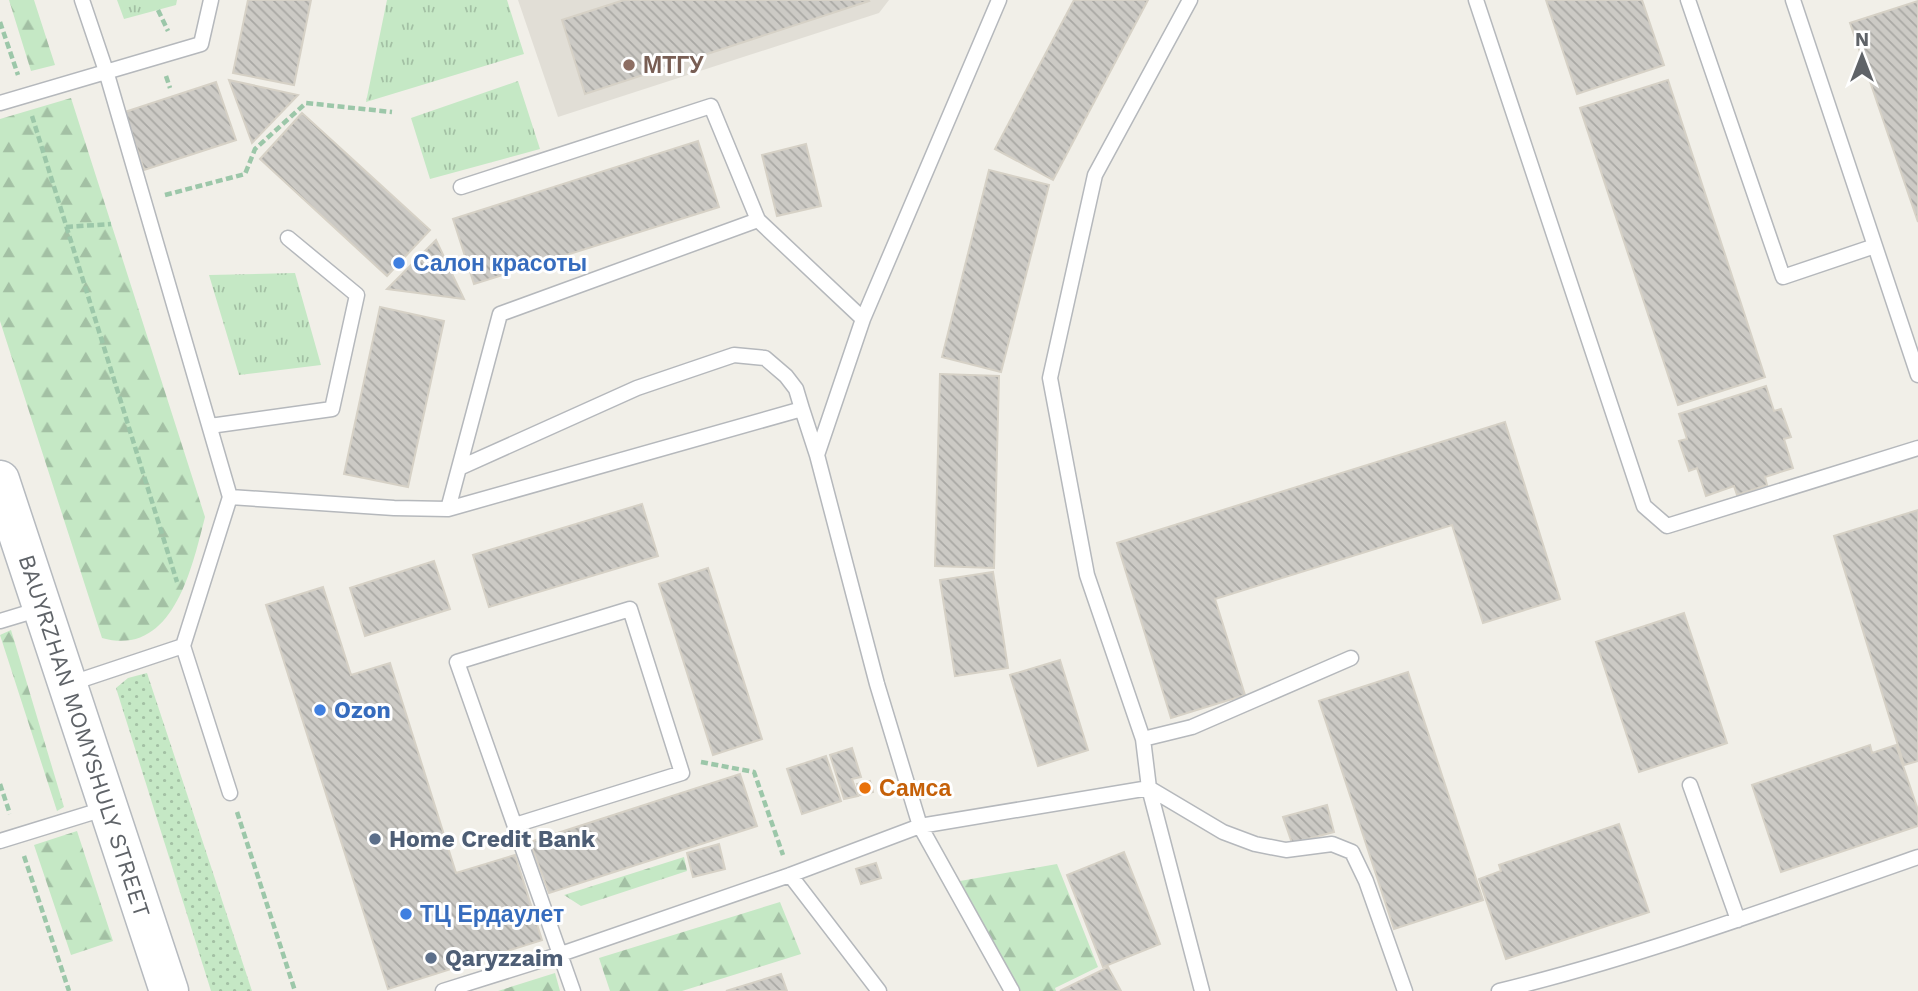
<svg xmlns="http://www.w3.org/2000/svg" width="1918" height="991" font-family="'Work Sans',sans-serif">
  <defs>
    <pattern id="grass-dots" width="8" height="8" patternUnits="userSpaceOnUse" patternTransform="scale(1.75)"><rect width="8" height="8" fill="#c5e8c5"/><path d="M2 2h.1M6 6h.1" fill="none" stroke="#a3c0a4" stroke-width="1.8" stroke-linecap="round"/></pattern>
    <pattern id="forest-firs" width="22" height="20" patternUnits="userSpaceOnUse" patternTransform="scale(1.75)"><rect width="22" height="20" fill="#c5e8c5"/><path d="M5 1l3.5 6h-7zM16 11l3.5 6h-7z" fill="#a3c0a4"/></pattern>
    <pattern id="park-tufts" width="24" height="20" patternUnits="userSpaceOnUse" patternTransform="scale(1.75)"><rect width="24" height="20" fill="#c5e8c5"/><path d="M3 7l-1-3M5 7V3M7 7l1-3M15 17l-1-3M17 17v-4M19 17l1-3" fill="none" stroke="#a3c0a4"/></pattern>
    <pattern id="building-back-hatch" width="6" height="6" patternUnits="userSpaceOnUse" patternTransform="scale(1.75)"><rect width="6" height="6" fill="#cccac5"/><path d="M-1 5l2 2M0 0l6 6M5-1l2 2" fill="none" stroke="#a9a8a4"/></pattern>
  </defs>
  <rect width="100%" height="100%" fill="#f1efe8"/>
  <path fill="#e1ded6" d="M518 0H889L879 13 558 117Z"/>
  <path fill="url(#grass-dots)" d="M147 673 252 991H211L116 688 128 678Z"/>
  <path fill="url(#forest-firs)" d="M9 0H34L55 65 31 71Z
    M71 98 205 517C192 568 173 658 102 638L0 321V119Z
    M11 630 64 807 57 811 0 635Z
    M77 831 113 941 71 955 34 845Z
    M684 857 687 871 581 906 564 895Z
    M1057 864 1098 967 1055 988 1056 991H1020L960 881Z
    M780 902 801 954 682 991H610L599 958Z
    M555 973 560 991H498Z"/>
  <path fill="url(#park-tufts)" d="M117 0H177L176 5 124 19Z
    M387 0H507L524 54 366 102Z
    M518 81 540 149 430 179 411 118Z
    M295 273 321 365 239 375 209 275Z"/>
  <path fill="url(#building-back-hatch)" stroke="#d6d1c6" stroke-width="2" d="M248 0H311L294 85 233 73Z
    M624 0H868L869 1 585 94 562 20Z
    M1074 0H1148L1053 180 995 149Z
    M1546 0H1642L1664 65 1577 94Z
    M1918 1V222L1850 23Z
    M229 80 298 95 252 143Z
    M1668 80 1765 377 1678 405 1580 108Z
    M216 82 236 140 144 170 125 112Z
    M302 113 430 230 387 276 260 159Z
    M698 141 719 207 474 284 453 219Z
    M806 144 821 206 777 216 762 155Z
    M989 170 1049 185 1001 372 942 357Z
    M436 240 464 299 387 289Z
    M380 307 444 321 408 487 344 474Z
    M940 374 999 376 994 568 935 566Z
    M1766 386 1774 411 1781 409 1791 437 1784 439 1793 468 1765 477 1767 485 1737 495 1734 486 1706 496 1697 468 1689 471 1679 441 1687 439 1679 414Z
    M1505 422 1560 599 1483 623 1452 525 1215 599 1245 695 1171 718 1117 543Z
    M642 504 658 556 489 607 473 555Z
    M1918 510V761L1904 765 1834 536Z
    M434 561 450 609 365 636 350 588Z
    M708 568 762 739 713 755 659 584Z
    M993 572 1008 668 955 676 940 580Z
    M323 587 351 675 390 663 456 873 515 855 542 940 388 989 266 605Z
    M1684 613 1727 743 1639 772 1596 642Z
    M1060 660 1088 750 1038 766 1010 675Z
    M1408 672 1483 900 1394 929 1319 701Z
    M1870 745 1872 753 1896 745 1918 810V826L1781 872 1752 785Z
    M852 748 861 777 852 779 858 796 844 799 830 755Z
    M826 756 841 801 802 814 787 769Z
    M740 774 757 826 549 893 530 842Z
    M870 781 873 792 860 795 857 784Z
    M1327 805 1334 832 1292 843 1283 817Z
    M1619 824 1649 912 1506 959 1479 879 1501 871 1499 865Z
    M719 844 725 869 693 877 687 853Z
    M1124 852 1160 944 1103 967 1067 875Z
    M876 863 881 878 861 884 856 869Z
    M1108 967 1121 991H1060Z
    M781 974 787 991H726Z"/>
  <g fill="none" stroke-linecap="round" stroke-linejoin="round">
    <defs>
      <path id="service" d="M82 0 106 71 230 497 394 508 448 509 802 409 817 455
        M999 0 863 319 817 455 877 684 920 826 1012 991
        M1476 0 1644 506 1667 526 1918 448
        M1688 0 1783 277 1875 246
        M1793 0 1918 375
        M0 103 201 44 211 0
        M758 220 863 319
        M210 426 332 409 357 295 288 238
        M459 468 637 388 734 355 765 358 786 376 796 389 802 409
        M448 509 500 314 758 220 711 106 461 187
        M0 621 40 609
        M183 646 230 497
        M1351 658 1192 727 1143 739 1149 788 1223 832 1255 844 1286 850 1332 844 1352 852 1366 881 1405 991
        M69 684 183 646 230 793
        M1143 739 1087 575 1050 378 1095 175 1190 0
        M1690 785 1738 920
        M515 825 682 773 630 609 457 662 573 991
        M0 841 107 808
        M790 875 879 991
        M443 991 561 954 790 875 920 826 1149 788 1202 991
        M1499 991C1642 956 1780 905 1918 857"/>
      <path id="secondary" d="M0 480 169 991"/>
    </defs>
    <use href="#service" stroke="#b5b8bc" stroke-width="17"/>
    <use href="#secondary" stroke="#b6babf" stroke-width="41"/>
    <path stroke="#9cc7a9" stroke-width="4.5" stroke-dasharray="7 3.5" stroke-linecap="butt" d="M158 10 168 31
      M0 22 18 75
      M166 76 170 88
      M32 116 177 582
      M165 195 245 174 255 149 306 103 392 112
      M66 227 111 224
      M701 762 754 772 783 855
      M0 784 10 814
      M237 812 295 991
      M24 856 69 991"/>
    <use href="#service" stroke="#fff" stroke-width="14"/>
    <use href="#secondary" stroke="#fff" stroke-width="38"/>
  </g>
  <circle fill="#8d6e63" stroke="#fff" stroke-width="2.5" cx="629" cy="65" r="7"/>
  <g fill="#3f7fe0" stroke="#fff" stroke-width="2.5">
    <circle cx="399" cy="263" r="7"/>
    <circle cx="320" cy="710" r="7"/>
    <circle cx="406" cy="914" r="7"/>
  </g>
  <circle fill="#e8710a" stroke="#fff" stroke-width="2.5" cx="865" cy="788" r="7"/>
  <g fill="#5c6f8a" stroke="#fff" stroke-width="2.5">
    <circle cx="375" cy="839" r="7"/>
    <circle cx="431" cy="958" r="7"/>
  </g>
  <g text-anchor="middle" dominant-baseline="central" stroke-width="6" stroke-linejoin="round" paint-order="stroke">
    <g font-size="23" font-weight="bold" fill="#785e54" stroke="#fff" text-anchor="start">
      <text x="643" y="65">МТГУ</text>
    </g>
    <g font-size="23" font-weight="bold" fill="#366cbe" stroke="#fff" text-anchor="start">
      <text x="413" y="263">Салон красоты</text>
      <text x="334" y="710">Ozon</text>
      <text x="420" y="914">ТЦ Ердаулет</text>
    </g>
    <g font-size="23" fill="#5f6368" stroke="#fff">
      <text transform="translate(84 736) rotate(72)">BAUYRZHAN MOMYSHULY STREET</text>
    </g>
    <g font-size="23" font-weight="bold" fill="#c56008" stroke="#fff" text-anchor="start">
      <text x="879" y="788">Самса</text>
    </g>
    <g font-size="23" font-weight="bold" fill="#4e5e75" stroke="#fff" text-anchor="start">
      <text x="389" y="839">Home Credit Bank</text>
      <text x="445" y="958">Qaryzzaim</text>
    </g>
  </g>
  <g transform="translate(1862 56)" stroke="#ffffff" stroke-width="5" paint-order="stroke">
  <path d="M0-5L12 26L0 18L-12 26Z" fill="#5f6368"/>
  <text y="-10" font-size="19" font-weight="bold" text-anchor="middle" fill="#5f6368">N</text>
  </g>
</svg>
